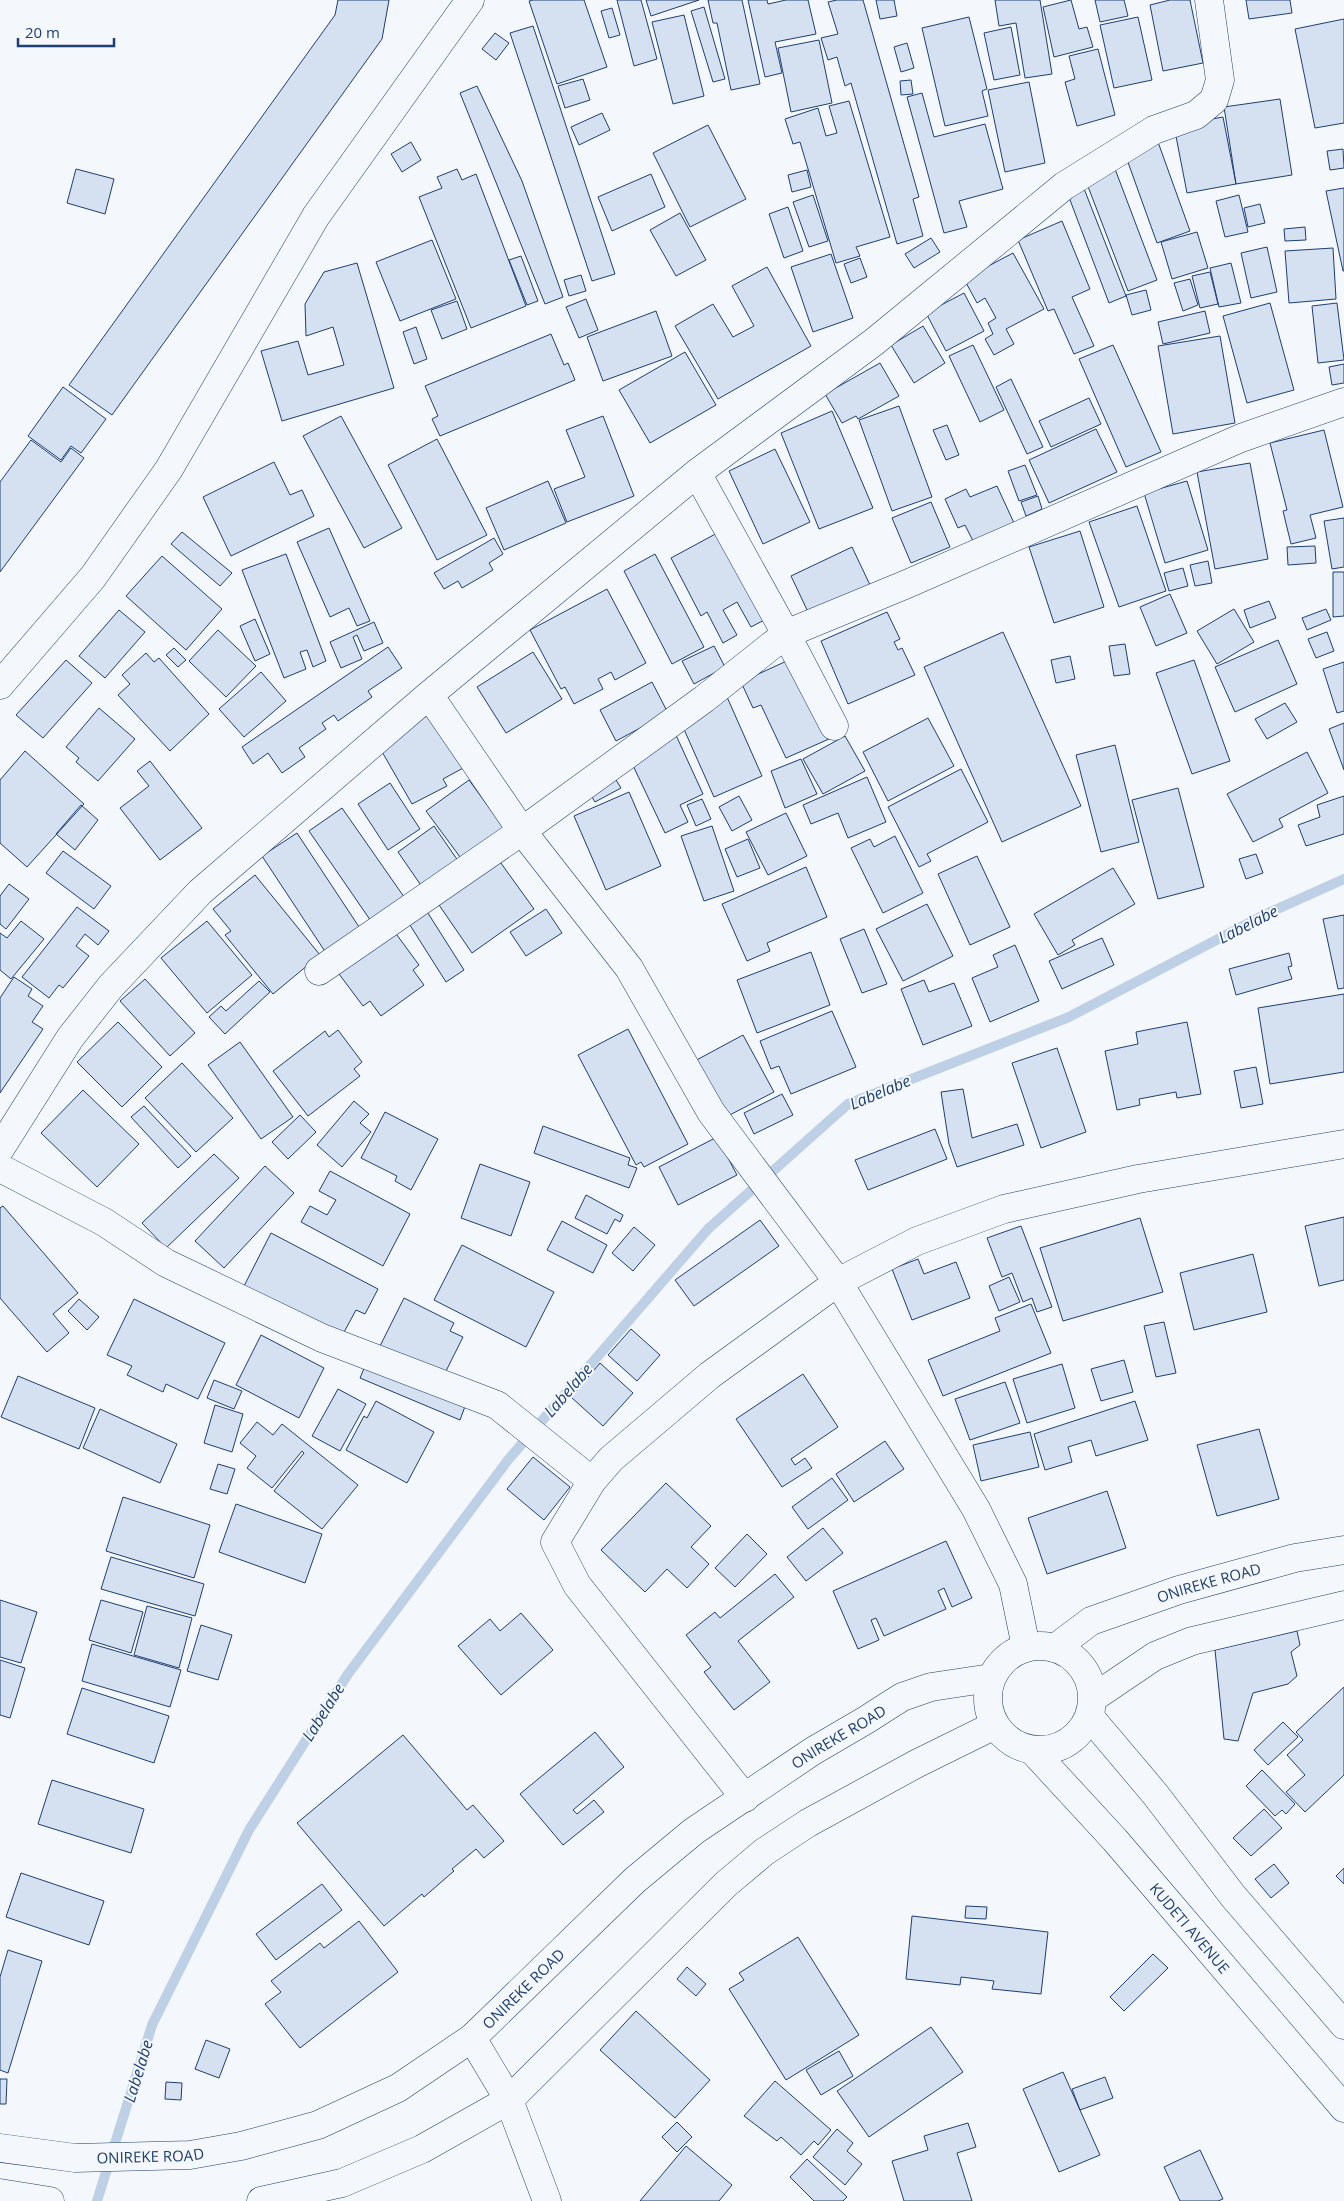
<svg xmlns="http://www.w3.org/2000/svg" width="1344" height="2201" font-family="'Open Sans',sans-serif">
  <rect width="100%" height="100%" fill="#f4f7fb"/>
  <g fill="none" stroke-linecap="round" stroke-linejoin="round">
    <path stroke="#bed0e5" stroke-width="10" d="M97 2201 152 2025 249 1830 348 1674 508 1460 708 1229 848 1104 1069 1017 1266 914 1344 879"/>
  </g>
  <path fill="#d5e0f0" stroke="#1d3f73" d="M338 0H389L382 39 112 415 69 385 335 15Z
    M533 0H584L607 67 557 84 529 1Z
    M617 0H641L657 59 634 66Z
    M646 0H699L651 16Z
    M708 0H742L760 84 731 90 717 23H713Z
    M748 0H767L768 4 786 0H808L816 34 775 42 782 73 765 77Z
    M837 0H863L919 197 913 199 923 236 897 244 851 83 845 86 837 57 828 60 821 38 838 34 828 2Z
    M876 0H894L897 16 880 19Z
    M995 0H1040L1052 74 1025 78 1016 23 999 26Z
    M1071 0 1079 29 1087 27 1093 47 1054 57 1043 7Z
    M1095 0H1124L1128 16 1100 22Z
    M1190 0 1203 63 1163 71 1150 5 1170 0Z
    M1246 0H1290L1292 13 1249 19Z
    M704 7 725 79 713 82 691 11Z
    M612 8 620 35 609 38 601 11Z
    M684 15 704 96 673 104 652 22Z
    M969 17 987 89 982 91 988 116 945 126 922 28Z
    M1138 17 1152 80 1114 88 1100 25Z
    M1344 19V123L1315 128 1295 29Z
    M533 26 615 274 592 281 510 33Z
    M1011 27 1020 75 994 80 984 33Z
    M495 33 509 43 496 60 482 49Z
    M819 40 832 103 791 112 778 48Z
    M907 43 914 68 901 72 894 47Z
    M1098 49 1115 115 1077 126 1065 82 1075 79 1069 56Z
    M583 79 590 100 565 108 558 86Z
    M911 80 913 94 901 95 900 81Z
    M1029 82 1045 163 1005 172 988 90Z
    M477 86 522 181 563 297 545 304 460 93Z
    M922 93 934 137 985 124 1003 189 959 201 967 227 944 233 907 97Z
    M1280 99 1292 175 1236 184 1224 107Z
    M849 101 890 237 856 247 860 256 836 263 800 142 793 144 785 119 818 108 826 136 837 133 829 106Z
    M602 113 610 130 579 145 571 127Z
    M1223 117 1236 184 1187 193 1174 126Z
    M708 125 746 199 690 227 653 153Z
    M411 142 421 160 402 172 391 154Z
    M1158 142 1190 231 1157 243 1125 154Z
    M1343 149 1344 168 1330 170 1327 151Z
    M76 169 114 179 105 214 67 203Z
    M457 169 462 180 476 174 526 306 471 328 419 197 442 188 437 177Z
    M1115 169 1157 280 1128 291 1084 176Z
    M807 170 811 187 792 192 788 175Z
    M651 174 665 207 612 231 598 197Z
    M1083 186 1126 296 1109 303 1067 192Z
    M1344 188V271H1343L1326 191Z
    M813 195 828 241 809 247 793 202Z
    M1239 195 1248 232 1225 237 1216 201Z
    M1260 204 1265 223 1248 227 1244 208Z
    M788 207 803 251 784 258 769 214Z
    M680 213 706 260 676 276 650 230Z
    M1062 221 1090 289 1072 297 1094 346 1074 354 1054 309 1048 311 1018 240Z
    M1305 227 1306 240 1285 241 1284 229Z
    M1197 232 1208 268 1172 279 1161 242Z
    M931 238 940 252 914 268 905 254Z
    M432 240 456 299 400 321 376 262Z
    M1267 247 1277 292 1251 298 1241 253Z
    M1333 248 1336 299 1289 303 1285 251Z
    M1013 253 1044 309 1006 329 1014 344 994 355 985 339 993 334 988 323 996 318 985 298 977 303 964 279Z
    M831 254 853 318 813 332 791 267Z
    M521 256 538 301 527 305 509 260Z
    M860 258 867 277 851 283 844 264Z
    M357 263 394 388 282 421 261 351 298 341 308 375 344 365 333 327 306 336 305 304 324 272Z
    M1231 263 1241 303 1219 307 1210 268Z
    M767 267 811 346 718 399 675 326 713 304 733 337 754 326 732 286Z
    M1210 272 1218 304 1200 308 1192 276Z
    M581 275 586 291 569 296 564 280Z
    M1190 279 1198 305 1183 311 1174 283Z
    M1146 290 1151 310 1132 315 1126 295Z
    M964 293 984 331 946 351 926 313Z
    M586 299 598 330 579 338 566 307Z
    M457 301 467 329 442 339 431 310Z
    M1270 303 1294 390 1247 403 1223 316Z
    M1337 303 1344 360 1318 363 1312 306Z
    M656 311 672 356 603 381 587 337Z
    M1205 311 1210 333 1163 344 1158 322Z
    M923 326 945 363 914 383 891 345Z
    M416 327 427 359 414 364 403 332Z
    M551 334 564 365 568 363 575 380 440 436 432 419 438 416 425 386Z
    M1220 336 1235 423 1173 434 1158 346Z
    M973 345 1004 410 980 422 949 356Z
    M1113 345 1161 452 1126 467 1079 359Z
    M685 352 716 405 650 443 619 390Z
    M880 363 899 396 858 419 856 416 842 423 825 394Z
    M1344 364V383L1332 385 1329 367Z
    M1011 379 1043 447 1027 454 996 387Z
    M63 387 106 419 81 453 71 446 61 460 28 436Z
    M1089 398 1101 424 1051 447 1039 421Z
    M899 406 932 497 892 511 859 420Z
    M832 411 873 508 819 529 781 433Z
    M341 416 402 528 364 548 303 436Z
    M603 416 634 496 567 522 554 489 585 477 566 430Z
    M947 425 959 455 946 460 933 430Z
    M1096 429 1117 472 1049 503 1029 460Z
    M1324 430 1343 507 1310 515 1316 538 1291 544 1283 511 1287 510 1270 443Z
    M437 439 487 535 437 560 388 465Z
    M31 440 61 462 71 448 84 458 0 572V482Z
    M775 449 810 522 763 544 729 471Z
    M274 462 290 495 302 490 314 516 231 556 203 497Z
    M1250 463 1268 559 1215 569 1197 472Z
    M1025 465 1037 495 1019 501 1008 471Z
    M548 481 566 523 504 550 486 508Z
    M1187 481 1208 550 1165 563 1144 493Z
    M997 486 1014 523 973 541 965 525 958 528 945 499 966 489 970 497Z
    M1038 496 1042 509 1026 516 1021 502Z
    M931 502 950 547 911 563 892 518Z
    M1137 506 1166 591 1119 607 1089 522Z
    M1344 518V567L1332 569 1324 521Z
    M329 528 370 621 357 626 349 608 330 617 297 542Z
    M721 531 768 618 751 627 737 602 723 610 737 635 723 643 707 612 701 616 671 558Z
    M1080 531 1104 607 1054 623 1029 547Z
    M182 532 232 573 220 586 171 544Z
    M494 538 503 554 489 563 493 570 462 588 458 581 444 589 434 573Z
    M1315 546 1316 563 1288 565 1287 547Z
    M852 547 870 585 809 614 791 576Z
    M286 554 326 661 313 667 307 650 300 652 306 669 284 678 242 570Z
    M655 554 704 647 672 664 624 571Z
    M162 556 222 609 186 650 126 596Z
    M1208 561 1212 583 1195 586 1190 565Z
    M1183 568 1188 586 1169 591 1164 573Z
    M1333 572H1344V616L1333 617Z
    M607 589 646 663 615 680 611 672 598 679 603 689 574 704 565 687 561 689 530 630Z
    M1170 594 1187 633 1156 646 1140 607Z
    M1269 601 1276 618 1250 628 1244 610Z
    M1234 609 1254 642 1217 664 1197 631Z
    M1326 609 1331 620 1307 630 1302 618Z
    M119 610 145 632 105 678 79 656Z
    M887 612 900 639 894 642 898 650 902 648 915 675 848 704 821 641Z
    M255 619 270 654 255 661 240 626Z
    M374 622 383 643 364 651 357 635 353 637 362 659 341 668 330 642Z
    M218 630 256 666 226 697 189 661Z
    M1003 632 1081 806 1002 842 924 667Z
    M1327 632 1334 651 1316 658 1308 639Z
    M1278 640 1297 684 1235 712 1215 667Z
    M1125 644 1130 674 1114 676 1109 646Z
    M714 646 725 667 694 684 682 661Z
    M388 647 402 668 368 691 372 697 338 721 334 715 322 723 326 729 299 748 305 757 282 773 268 753 253 764 242 747Z
    M174 648 186 660 178 667 166 655Z
    M533 652 562 699 506 733 477 687Z
    M146 653 154 662 159 658 209 714 170 751 118 695 130 684 122 675Z
    M1070 656 1075 679 1056 683 1051 660Z
    M791 659 829 739 786 758 761 705 753 708 741 682Z
    M66 660 92 683 43 738 16 715Z
    M1194 660 1230 761 1192 774 1156 673Z
    M1344 662V711L1337 713 1323 669Z
    M261 672 286 701 244 737 219 709Z
    M652 682 668 713 616 741 600 710Z
    M727 697 762 776 714 797 679 718Z
    M1285 703 1297 722 1267 739 1255 719Z
    M99 708 135 739 98 781 76 762 79 758 66 747Z
    M434 712 465 767 443 779 447 786 412 804 377 743Z
    M928 718 954 766 888 801 863 752Z
    M1344 723V770L1329 729Z
    M675 733 703 794 680 805 688 822 665 833 628 755Z
    M845 736 865 771 823 794 803 759Z
    M1115 745 1139 842 1101 852 1076 755Z
    M25 751 84 804 27 867 0 843V780Z
    M1307 752 1328 793 1279 819 1283 827 1253 842 1227 794Z
    M801 759 817 794 785 808 771 771Z
    M150 761 202 828 160 860 120 808 149 786 137 771Z
    M961 769 988 822 927 854 931 861 919 867 888 807Z
    M611 772 621 788 595 802 586 787Z
    M867 777 886 822 848 838 838 813 811 824 803 805Z
    M469 780 506 831 463 861 426 811Z
    M390 783 420 829 388 850 358 804Z
    M1178 788 1204 887 1158 899 1132 800Z
    M629 792 661 866 606 890 574 816Z
    M739 796 752 820 732 831 719 807Z
    M1344 796V834L1306 846 1298 825 1320 817 1317 805Z
    M702 799 711 819 696 826 687 805Z
    M81 805 98 820 75 850 56 834Z
    M342 808 409 904 375 927 309 831Z
    M786 813 807 856 768 875 746 832Z
    M434 826 463 868 427 894 398 852Z
    M712 826 734 891 704 901 681 836Z
    M297 833 365 936 330 959 262 856Z
    M895 836 923 893 883 913 851 848 870 839 874 847Z
    M748 839 760 868 737 877 725 849Z
    M63 851 111 886 94 909 46 873Z
    M1256 854 1263 873 1246 879 1239 859Z
    M977 856 1010 927 970 945 938 874Z
    M498 859 534 909 472 953 437 902Z
    M806 867 827 917 767 943 770 951 747 961 722 904Z
    M1113 868 1135 904 1072 940 1075 945 1058 955 1034 914Z
    M255 875 320 955 273 994 225 935 231 931 213 909Z
    M9 884 29 899 6 929 0 924V896Z
    M927 904 953 956 903 981 876 929Z
    M77 907 109 931 98 945 85 934 76 946 89 956 63 988 59 985 49 998 22 977Z
    M546 909 562 933 526 956 510 932Z
    M426 910 464 970 446 982 408 922Z
    M1344 915V988L1338 989 1323 919Z
    M21 921 44 939 11 979 0 970V933L7 938Z
    M207 921 252 975 207 1013 161 958Z
    M864 929 887 984 862 993 840 939Z
    M394 931 419 965 413 970 424 985 381 1016 370 1001 363 1006 339 974Z
    M1102 938 1114 965 1062 989 1049 961Z
    M1015 945 1039 1001 990 1022 972 978 998 967 993 955Z
    M811 952 830 1005 757 1033 737 980Z
    M1289 953 1292 966 1288 967 1292 979 1236 995 1229 969Z
    M14 977 32 989 28 996 43 1006 32 1022 43 1029 0 1093V998Z
    M145 979 195 1033 170 1056 120 1001Z
    M924 980 929 992 954 983 972 1026 923 1045 901 989Z
    M259 981 270 992 225 1034 209 1017 221 1006 226 1011Z
    M1344 994V1072L1270 1084 1258 1008Z
    M832 1011 856 1067 791 1094 779 1066 771 1069 760 1041Z
    M118 1022 162 1067 122 1107 77 1062Z
    M1187 1022 1201 1094 1177 1098 1176 1092 1139 1099 1140 1105 1117 1110 1105 1051 1138 1044 1136 1032Z
    M628 1029 688 1144 644 1167 641 1162 636 1165 578 1055Z
    M338 1030 362 1062 354 1069 360 1076 308 1116 273 1071 325 1031 329 1037Z
    M743 1035 774 1092 722 1119 691 1063Z
    M240 1042 293 1117 261 1139 208 1065Z
    M1057 1048 1086 1132 1041 1148 1012 1063Z
    M182 1063 233 1118 196 1152 145 1098Z
    M1256 1067 1263 1104 1241 1108 1234 1071Z
    M963 1089 972 1138 1017 1124 1024 1145 957 1167 949 1144 941 1092Z
    M83 1090 139 1144 97 1187 41 1133Z
    M782 1094 793 1115 754 1134 744 1113Z
    M354 1101 369 1114 360 1123 371 1132 342 1167 317 1145Z
    M144 1106 191 1156 178 1168 131 1117Z
    M385 1112 438 1139 411 1190 395 1181 397 1176 361 1158Z
    M300 1115 316 1132 288 1159 272 1142Z
    M543 1126 630 1158 628 1165 637 1168 629 1188 534 1153Z
    M935 1129 947 1159 868 1190 855 1160Z
    M717 1137 737 1175 678 1205 659 1167Z
    M214 1154 239 1178 166 1248 142 1223Z
    M480 1164 530 1182 511 1236 461 1218Z
    M265 1166 294 1193 224 1268 195 1241Z
    M330 1171 410 1214 383 1266 301 1222 310 1206 327 1215 336 1200 319 1191Z
    M586 1195 623 1215 620 1222 615 1219 607 1234 575 1218Z
    M3 1206 78 1293 53 1314 69 1333 47 1352 0 1298V1208Z
    M1344 1217V1280L1319 1286 1305 1226Z
    M1140 1218 1163 1292 1063 1321 1040 1248Z
    M760 1220 779 1246 694 1306 675 1280Z
    M562 1221 607 1245 593 1273 547 1250Z
    M1021 1226 1052 1307 1037 1312 1032 1298 1023 1302 1012 1273 1002 1277 987 1238Z
    M634 1227 655 1245 633 1271 612 1253Z
    M271 1233 378 1289 365 1314 356 1310 343 1334 243 1288Z
    M462 1245 554 1292 526 1347 434 1300Z
    M1253 1254 1267 1312 1194 1330 1180 1273Z
    M918 1259 924 1274 956 1262 970 1298 912 1320 892 1269Z
    M1009 1277 1020 1302 999 1311 989 1286Z
    M404 1298 454 1323 450 1331 463 1337 442 1379 377 1352Z
    M79 1299 99 1317 87 1330 68 1311Z
    M134 1299 225 1343 198 1399 166 1384 163 1392 127 1375 132 1366 107 1355Z
    M1031 1304 1051 1353 943 1396 928 1360 1000 1331 995 1318Z
    M1164 1322 1176 1373 1156 1377 1144 1326Z
    M631 1329 660 1355 637 1381 608 1355Z
    M261 1335 324 1368 299 1418 236 1385Z
    M368 1359 467 1401 460 1420 360 1378Z
    M1124 1360 1133 1392 1101 1401 1091 1369Z
    M600 1363 633 1393 603 1426 571 1397Z
    M1062 1364 1075 1408 1027 1423 1013 1379Z
    M803 1374 838 1427 791 1459 795 1465 805 1458 812 1468 782 1487 736 1419Z
    M18 1376 95 1408 79 1449 1 1417Z
    M214 1380 242 1391 234 1409 207 1398Z
    M1005 1382 1020 1423 970 1440 955 1399Z
    M338 1389 366 1404 340 1451 312 1436Z
    M376 1401 434 1432 407 1483 346 1450 364 1416 367 1418Z
    M1135 1401 1148 1440 1096 1456 1091 1440 1068 1447 1072 1462 1045 1470 1034 1434Z
    M215 1405 243 1414 232 1452 204 1443Z
    M100 1409 177 1444 160 1483 83 1448Z
    M257 1422 273 1435 282 1424 358 1485 322 1529 274 1491 304 1453 302 1451 272 1488 247 1468 256 1456 240 1443Z
    M1259 1429 1279 1499 1217 1516 1197 1445Z
    M1030 1432 1039 1467 981 1481 973 1445Z
    M885 1441 904 1469 854 1502 836 1474Z
    M533 1457 570 1487 544 1520 507 1489Z
    M218 1464 235 1469 227 1494 210 1489Z
    M832 1478 848 1500 808 1529 792 1507Z
    M666 1483 711 1526 691 1547 709 1564 687 1588 667 1569 645 1592 601 1550Z
    M1107 1491 1126 1548 1047 1574 1028 1518Z
    M123 1497 210 1525 194 1578 106 1551Z
    M236 1504 322 1534 305 1583 219 1552Z
    M823 1528 843 1553 806 1581 787 1557Z
    M747 1534 767 1554 735 1587 715 1568Z
    M946 1541 972 1598 952 1607 944 1588 938 1591 946 1609 884 1636 876 1618 871 1620 879 1640 858 1649 833 1591Z
    M111 1557 204 1584 195 1616 101 1589Z
    M775 1574 794 1597 738 1641 770 1682 734 1710 704 1672 711 1667 686 1635 715 1612 720 1618Z
    M0 1600 37 1612 21 1663 0 1657Z
    M101 1600 143 1612 131 1653 89 1640Z
    M147 1606 192 1618 179 1668 134 1655Z
    M521 1613 553 1650 501 1695 458 1646 490 1619 500 1631Z
    M201 1625 232 1635 218 1680 187 1671Z
    M1297 1631 1300 1645 1291 1652 1297 1676 1288 1684 1253 1693 1238 1741 1224 1739 1215 1650Z
    M92 1644 181 1670 170 1707 82 1681Z
    M0 1660 25 1668 10 1718 0 1715Z
    M1344 1687V1775L1305 1812 1286 1792 1305 1775 1287 1755 1303 1740 1296 1732Z
    M82 1688 169 1716 154 1763 67 1734Z
    M1283 1722 1298 1737 1268 1765 1254 1750Z
    M595 1732 624 1767 573 1810 577 1814 594 1800 604 1812 563 1845 520 1794Z
    M403 1735 467 1810 473 1805 504 1841 484 1858 476 1849 452 1869 454 1871 424 1897 422 1894 384 1926 297 1823Z
    M1262 1770 1295 1804 1286 1814 1282 1810 1275 1816 1246 1786Z
    M52 1780 144 1809 131 1853 38 1824Z
    M1264 1809 1282 1828 1251 1856 1233 1838Z
    M1274 1864 1289 1883 1271 1898 1255 1879Z
    M1344 1868V1884L1336 1876Z
    M21 1873 104 1901 89 1945 6 1917Z
    M322 1884 342 1910 276 1960 256 1934Z
    M966 1906 987 1907 986 1919 965 1918Z
    M912 1916 1048 1932 1041 1994 992 1989 994 1981 961 1977 960 1985 906 1979Z
    M359 1921 398 1972 300 2048 265 2004 281 1992 271 1981 320 1943 324 1948Z
    M798 1937 859 2035 786 2080 729 1989 744 1980 739 1973Z
    M8 1950 42 1961 8 2073 0 2070V1977Z
    M1153 1954 1168 1968 1124 2011 1110 1997Z
    M687 1967 706 1984 696 1996 677 1979Z
    M636 2011 710 2080 675 2118 600 2050Z
    M931 2027 963 2072 869 2137 837 2091Z
    M206 2040 230 2049 219 2078 195 2069Z
    M839 2051 853 2076 821 2095 806 2070Z
    M1063 2072 1100 2155 1059 2172 1023 2089Z
    M1105 2077 1113 2098 1080 2110 1072 2089Z
    M0 2079H7L6 2104H0Z
    M775 2081 831 2130 818 2145 814 2141 801 2155 781 2137 777 2141 744 2116Z
    M166 2082 182 2083 181 2100 165 2099Z
    M677 2122 692 2137 677 2152 662 2137Z
    M968 2123 976 2147 957 2153 972 2201H904L892 2161 928 2150 924 2136Z
    M837 2129 853 2143 847 2151 862 2164 845 2185 813 2157Z
    M686 2146 732 2185 719 2201H640Z
    M1200 2150 1223 2199 1218 2201H1180L1164 2167Z
    M807 2159 847 2197 843 2201H814L790 2177Z"/>
  <g fill="none" stroke-linecap="round" stroke-linejoin="round">
    <defs>
      <path id="street" d="M697 473 786 634 834 726
        M0 685 93 577 169 469 316 216 470 0
        M429 695 522 831 629 968 711 1112 838 1282 976 1509 1013 1584 1026 1647
        M319 971 522 831 704 699 786 634 907 584 1241 438 1344 402
        M0 1149 70 1038 111 986 200 892 429 695 697 473 874 342 1064 186 1154 130 1196 115 1214 100 1220 80 1209 0
        M0 1168 104 1222 166 1263 322 1338 497 1405 592 1481
        M745 1798 577 1585 555 1542 592 1481 611 1459 710 1375 838 1282 917 1241 1004 1209 1138 1179 1344 1144
        M472 2038 509 2100 547 2201"/>
      <g id="secondary">
        <circle cx="1040" cy="1698" r="52"/>
        <path id="s1" d="M1055 1648 1091 1621 1179 1590 1295 1558 1344 1550"/>
        <path d="M1093 1698 1155 1656 1192 1641 1344 1605"/>
        <path d="M1090 1717 1155 1794 1233 1896 1344 2025"/>
        <path id="s2" d="M1032 1750 1115 1840 1344 2108"/>
        <path id="s3" d="M0 2148 75 2158 190 2155 241 2146 318 2125 398 2088 472 2038 635 1880 694 1831 813 1751 866 1720 902 1697 931 1687 991 1678"/>
        <path d="M0 2193 50 2201"/>
        <path d="M261 2201 342 2183 422 2149 509 2100 726 1884 764 1852 808 1823 916 1764 995 1725"/>
      </g>
    </defs>
    <use href="#street" stroke="#1d3f73" stroke-width="29"/>
    <use href="#secondary" stroke="#1d3f73" stroke-width="29"/>
    <use href="#street" stroke="#f4f7fb" stroke-width="28"/>
    <use href="#secondary" stroke="#f4f7fb" stroke-width="28"/>
  </g>
  <g text-anchor="middle" dominant-baseline="central" stroke-width="4" stroke-linejoin="round" paint-order="stroke">
    <g font-size="15" fill="#1d3f73" stroke="#f4f7fb">
      <text stroke="none"><textPath href="#s1" startOffset="169">ONIREKE ROAD</textPath></text>
      <text stroke="none"><textPath href="#s3" startOffset="976">ONIREKE ROAD</textPath></text>
      <text stroke="none"><textPath href="#s2" startOffset="238">KUDETI AVENUE</textPath></text>
      <text stroke="none"><textPath href="#s3" startOffset="571">ONIREKE ROAD</textPath></text>
      <text stroke="none"><textPath href="#s3" startOffset="151">ONIREKE ROAD</textPath></text>
    </g>
    <g font-size="16" font-style="italic" fill="#1d3f73" stroke="#f4f7fb">
      <text transform="translate(1248 924) rotate(-27)">Labelabe</text>
      <text transform="translate(880 1092) rotate(-23)">Labelabe</text>
      <text transform="translate(568 1390) rotate(-49)">Labelabe</text>
      <text transform="translate(323 1712) rotate(-58)">Labelabe</text>
      <text transform="translate(138 2071) rotate(-73)">Labelabe</text>
    </g>
  </g>
  <path d="M18 38v8h96v-8" fill="none" stroke="#1d3f73" stroke-width="2.5"/>
  <text x="25" y="38" font-size="15" fill="#1d3f73" stroke="#f4f7fb" stroke-width="4" paint-order="stroke">20 m</text>
</svg>
